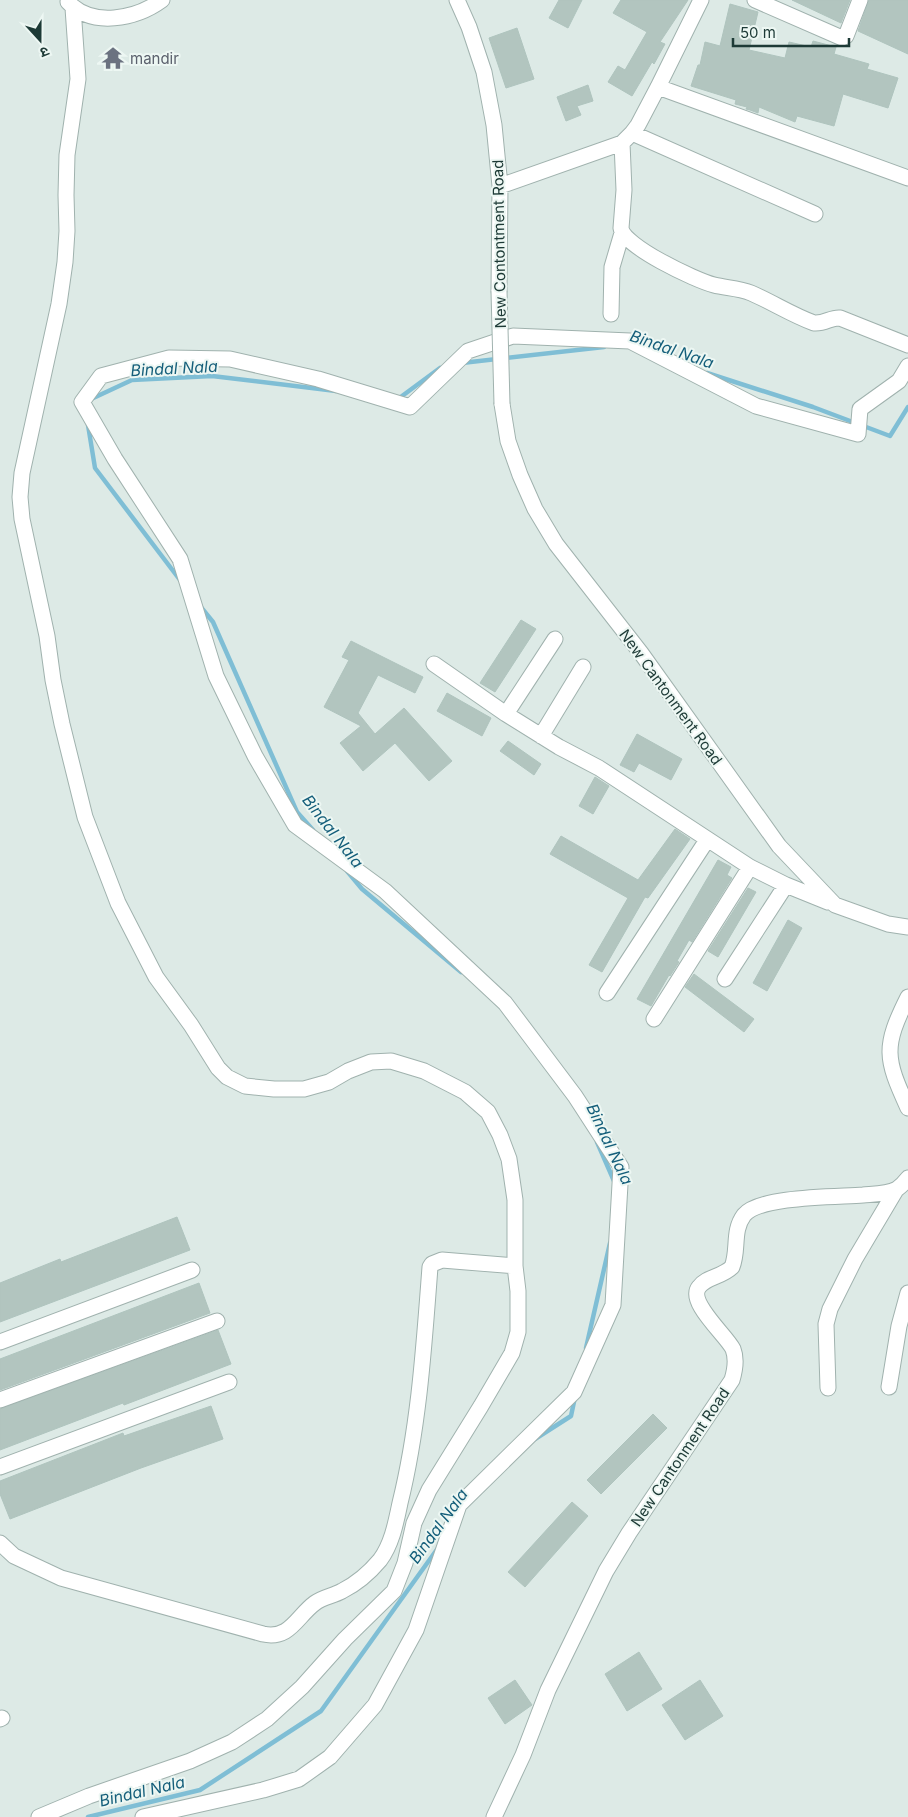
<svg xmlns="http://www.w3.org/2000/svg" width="908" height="1817" font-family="Inter,'Noto Sans Devanagari',sans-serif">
  <rect width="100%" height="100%" fill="#ddeae6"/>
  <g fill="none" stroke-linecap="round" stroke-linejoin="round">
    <path stroke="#7fbed5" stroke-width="4.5" d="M462 363 604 347
      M707 373 813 407 890 436 908 407
      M398 399 440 368
      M89 400 132 380 212 376 336 391
      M88 425 95 468 180 580
      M200 606 213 622 297 812 313 830
      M347 871 362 889 461 972
      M597 1142 614 1181
      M586 1348 610 1243
      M535 1439 571 1416 575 1397
      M88 1817 200 1790 321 1711 438 1548"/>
  </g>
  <path fill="#b2c5bf" stroke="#afc4be" d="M559 0H582L568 28 549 18Z
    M621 0H688L660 42 665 44 654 64 652 62 632 96 608 82 618 66 625 70 647 32 613 13Z
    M792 0H850L841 23Z
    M869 0H908V54L858 31Z
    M730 4 758 12 749 50 785 58 789 42 811 47 813 41 836 47 834 54 869 64 867 69 898 78 888 108 843 94 834 126 797 116 795 122 759 107 758 113 750 110 746 109 747 107 735 104 736 100 691 86 698 65H700L705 42 720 46Z
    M517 28 534 79 506 88 489 38Z
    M588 85 593 101 577 106 581 115 566 121 557 97Z
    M521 620 536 629 495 692 480 683Z
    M351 641 423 677 415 693 378 675 358 713 375 734 404 708 452 761 429 781 395 743 363 771 340 743 361 726 324 707 349 660 342 657Z
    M447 693 491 718 482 736 437 711Z
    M637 734 682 759 671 780 639 763 634 772 620 765Z
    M508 741 541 764 534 775 500 751Z
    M595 777 609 786 593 814 579 806Z
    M675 829 690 839 648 898 645 897 602 972 589 965 628 898 550 854 561 836 638 880Z
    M718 860 731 867 727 875 732 878 692 942 689 940 677 961 679 962 670 976 669 975 651 1006 637 999Z
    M748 888 756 892 718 957 708 951Z
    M788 920 802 928 767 991 753 983Z
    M694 974 754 1019 744 1032 685 987Z
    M177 1217 190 1250 0 1322V1283L60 1259 61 1262Z
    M199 1283 210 1313 0 1390V1359Z
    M218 1330 231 1364 124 1405 123 1403 0 1450V1409Z
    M211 1406 223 1439 141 1468 10 1519 0 1494V1481L123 1433 124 1436Z
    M653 1414 667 1428 601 1494 587 1480Z
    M572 1502 588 1516 525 1587 508 1572Z
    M639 1652 662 1689 627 1711 605 1674Z
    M515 1680 532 1705 505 1724 488 1698Z
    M700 1680 723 1716 685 1740 662 1705Z"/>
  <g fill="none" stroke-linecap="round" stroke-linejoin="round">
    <defs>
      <path id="minor" d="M457 0 469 27 484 72 494 125 500 186 499 291
        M755 0 842 38 846 36 860 0
        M68 2C92 28 136 19 162 0
        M658 87 908 178
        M632 133 815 214
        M622 143 624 190 621 228C623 246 695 280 714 285 726 288 739 288 751 293 772 302 792 315 814 323 825 324 831 317 840 318L908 345
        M500 186 622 143 632 133 638 125 658 87 701 0
        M611 314 612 267 622 233
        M502 404 508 441 520 475 535 509 556 544 641 653 779 846 835 905 888 924 908 927
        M434 664 506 714 559 747 599 768 750 867 786 885 828 902
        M506 714 555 639
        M541 736 583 667
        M725 979 786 885
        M607 993 707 840
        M908 997C883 1047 885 1058 908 1108
        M654 1019 750 867
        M0 1342 192 1270
        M889 1387 899 1326 908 1293
        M828 1388 826 1324 830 1309 855 1259 896 1190
        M0 1400 217 1321
        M0 1467 229 1382
        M0 1543 14 1556 61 1578 263 1634C290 1640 297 1616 315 1603 323 1597 333 1596 342 1591 356 1584 370 1572 380 1560 392 1544 396 1522 400 1503 419 1426 424 1346 430 1267L432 1264 442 1260 515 1266
        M0 1719 2 1718
        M39 1817 89 1796 190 1761 232 1742 267 1719 302 1687 345 1639 394 1591 405 1563 414 1523 429 1490 481 1406 512 1353 518 1332V1291L515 1266V1200L509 1159 500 1135 488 1112 465 1092 424 1071 391 1061 371 1062 348 1071 329 1082 304 1089H274L245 1086 227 1077 218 1068 191 1025 156 977 118 903 85 817 62 724 53 680 47 636 22 519 20 497 22 473 59 304 65 262 67 231 66 195 67 155 78 79 73 8
        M143 1817 263 1790 299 1779 330 1757 375 1705 416 1630 459 1505 574 1392 613 1305 621 1167 575 1096 505 1003 385 891 295 825 255 756 216 676 180 559 115 459 82 402 101 376 169 358 230 359 318 379 410 407 468 351 513 336 630 341 756 406 858 434 860 409 899 381 908 366
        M494 1817 523 1755 548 1690 606 1571 629 1533 732 1380C735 1370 737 1359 733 1349 726 1335 687 1302 699 1287 706 1277 722 1277 732 1267 739 1250 732 1231 744 1215 760 1196 836 1197 863 1195 873 1194 888 1194 897 1189 901 1186 905 1182 908 1178"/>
    </defs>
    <use href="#minor" stroke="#a0b2ae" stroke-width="17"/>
    <use href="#minor" stroke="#fff" stroke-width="15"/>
    <defs>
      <path id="minor-bridge" d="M499 291 502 404"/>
    </defs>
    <use href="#minor-bridge" stroke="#a0b2ae" stroke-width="17" stroke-linecap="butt"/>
    <use href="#minor-bridge" stroke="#fff" stroke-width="15"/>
  </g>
  <defs>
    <symbol id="temple-bare" viewBox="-9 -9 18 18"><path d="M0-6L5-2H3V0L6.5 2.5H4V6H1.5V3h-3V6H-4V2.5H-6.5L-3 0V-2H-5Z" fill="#6b7280" stroke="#edf7f3" stroke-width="2.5" paint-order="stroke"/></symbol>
  </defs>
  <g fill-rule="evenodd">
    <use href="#temple-bare" x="97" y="42" width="32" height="32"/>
  </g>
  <g text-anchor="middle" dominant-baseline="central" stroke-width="4" stroke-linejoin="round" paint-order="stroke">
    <g font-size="15" fill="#5b616d" stroke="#edf7f3" text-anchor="start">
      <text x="130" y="58">mandir</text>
    </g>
    <g font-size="15" fill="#1d3a36" stroke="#edf7f3">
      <text transform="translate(499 244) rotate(-91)">New Contontment Road</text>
      <text transform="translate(671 697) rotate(54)">New Cantonment Road</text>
      <text transform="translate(680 1457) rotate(-56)">New Cantonment Road</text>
    </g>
    <g font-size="16" font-style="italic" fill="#145e7a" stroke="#edf7f3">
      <text transform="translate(672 349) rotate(19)">Bindal Nala</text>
      <text transform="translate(174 368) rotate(-3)">Bindal Nala</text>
      <text transform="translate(333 831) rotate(52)">Bindal Nala</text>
      <text transform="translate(610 1144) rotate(65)">Bindal Nala</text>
      <text transform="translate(438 1526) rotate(-54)">Bindal Nala</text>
      <text transform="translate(142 1791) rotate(-13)">Bindal Nala</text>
    </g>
  </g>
  <g transform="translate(40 40) rotate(159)" stroke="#edf7f3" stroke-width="4" paint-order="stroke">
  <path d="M0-4L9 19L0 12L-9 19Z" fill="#1d3a36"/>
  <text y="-8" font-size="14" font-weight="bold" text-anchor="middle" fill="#1d3a36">उ</text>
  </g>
  <path d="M733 38v8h116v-8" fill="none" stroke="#1d3a36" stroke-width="2.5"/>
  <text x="740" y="38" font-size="15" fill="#1d3a36" stroke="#edf7f3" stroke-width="4" paint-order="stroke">50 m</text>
</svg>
